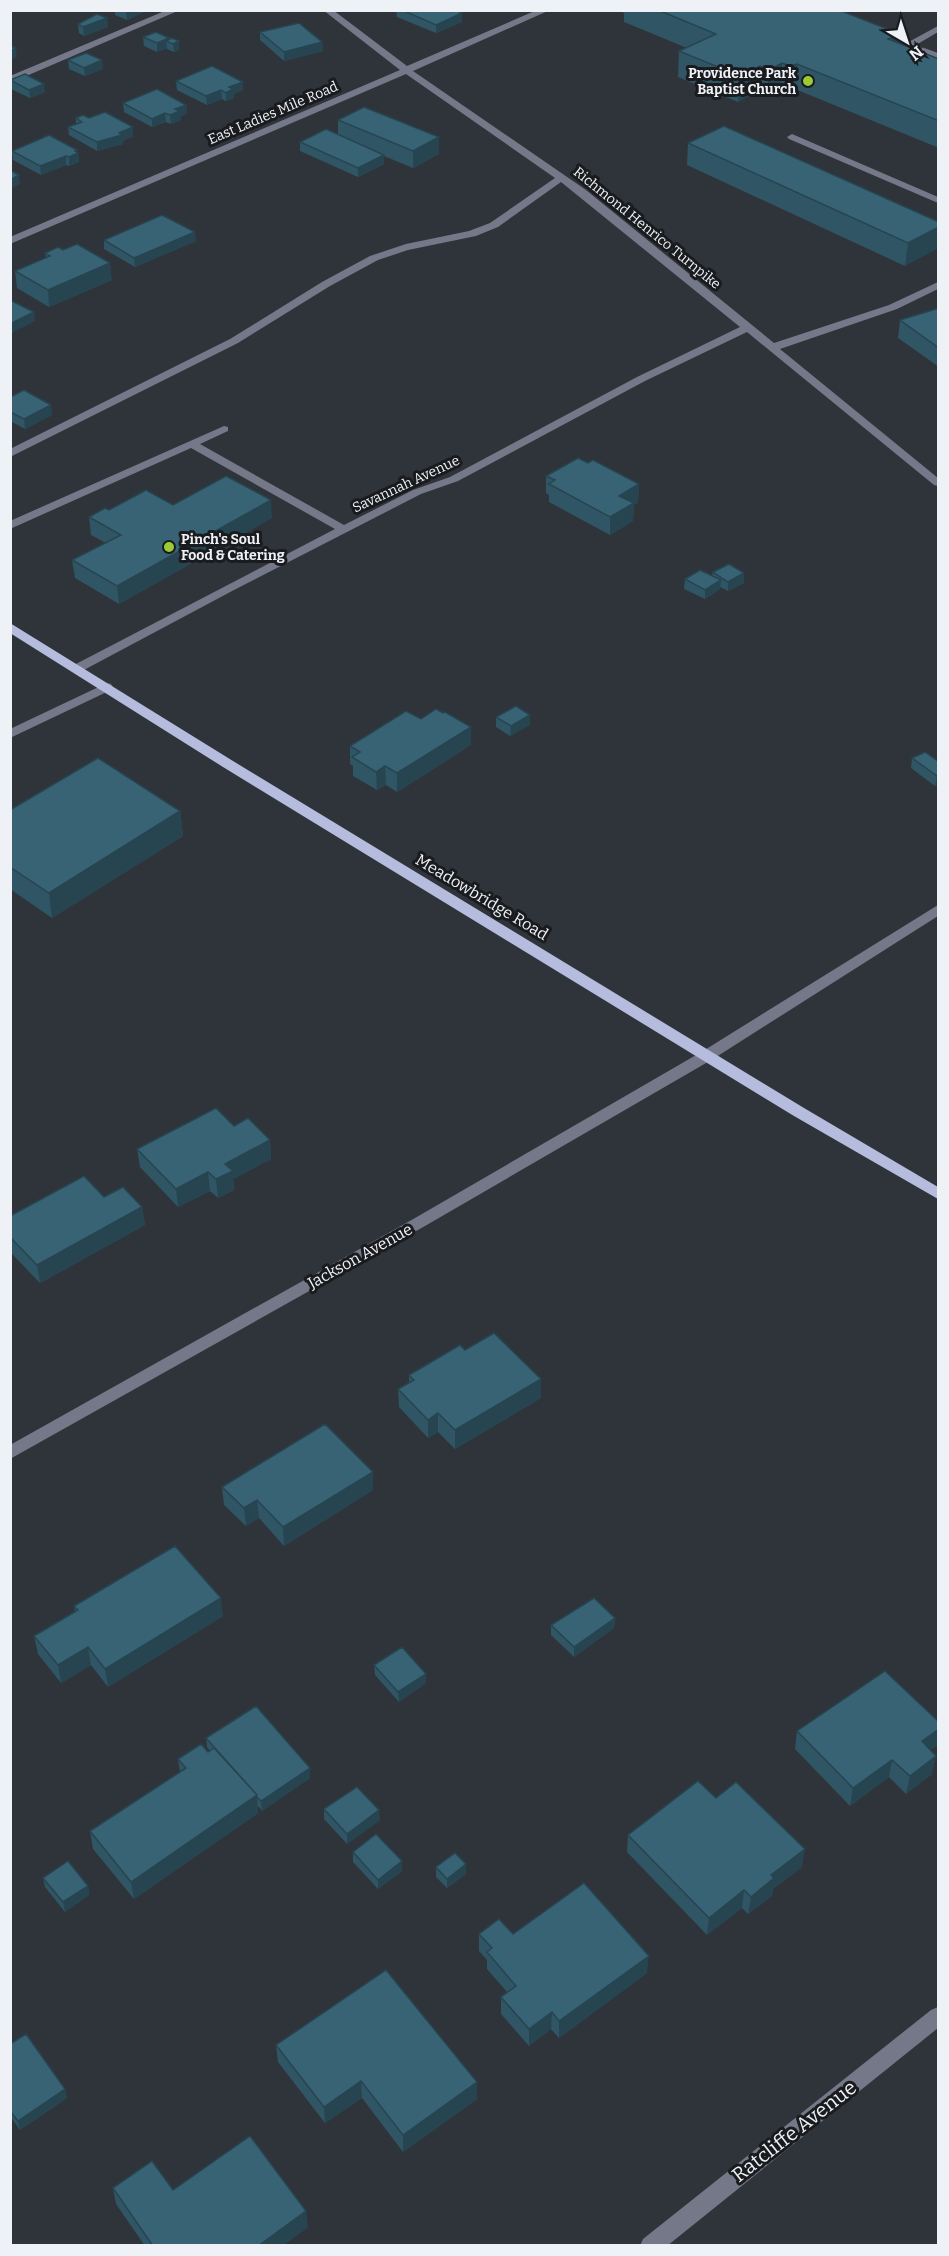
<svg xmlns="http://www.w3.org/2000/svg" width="949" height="2256" font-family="Bitter,serif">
  <rect width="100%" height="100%" fill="#2f343a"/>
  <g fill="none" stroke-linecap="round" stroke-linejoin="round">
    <path fill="#757888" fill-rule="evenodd" d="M167 10H180L10 83V76Z
      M323 10H333L407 66 537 10H550L413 71 586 190 774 343 889 305 938 282V289L897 309 780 349 938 478V486L934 485 747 332 645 381 458 481 421 494 234 590 82 671H74L72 668 74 665 335 529 191 448 10 529V521L224 426 228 427V431L200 444 344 525 413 490 450 477 637 377 740 327 561 182 498 227 476 236 408 250 378 260 330 286 238 343 10 457V449L230 339 322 282 370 256 406 244 469 231 490 223 555 178 406 74 10 244V237L400 70Z
      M938 26V32L916 45 938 53V59L903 45Z
      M792 134 938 197V203L789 139 787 137Z
      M107 683 111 684 113 687 111 690 10 738V729Z
      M938 905V916L713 1059 425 1226 10 1459V1445L415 1218 703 1051Z
      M938 2007V2028L667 2246H640L643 2239 931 2010Z"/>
    <path fill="#b5bcdd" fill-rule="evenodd" d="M10 623 233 761 804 1108 938 1187V1199L794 1116 223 767 10 633Z"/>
  </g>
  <path fill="#305564" d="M115 10H146V11L127 20 115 15Z
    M396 10H455L462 22 436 33 397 17Z
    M623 10H839L900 34 899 44 939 59V148L795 89 789 92 780 88 767 95 758 91 738 102 678 77 679 51 687 48 624 22V13H623Z
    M78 24 108 27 84 36 79 33Z
    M260 32 322 42 323 51 284 61 260 40Z
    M143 37 179 41V50L174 52 167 49V48L157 52 144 46Z
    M68 60 103 69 85 76 69 69Z
    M10 80 45 92 30 98 11 89Z
    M176 81 243 90 234 94V98L226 101 222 99 207 105 177 90Z
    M123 103 186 105 187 113 181 116V120L171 124 166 122 152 127 124 112Z
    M76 118 133 127V136L123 141V144L97 151 69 135 68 127 76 124Z
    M338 120 439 137V154L413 168 384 156V164L358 177 300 151V142L338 135Z
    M688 143 939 222 905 266 687 165Z
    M12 151 78 153 79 162 69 166 66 165 41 175 13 160Z
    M104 240 196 241 135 267 104 249Z
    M45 253 112 280 49 307 17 288 15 271 46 258Z
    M939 308V367L898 338 900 320Z
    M10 397 52 415 25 429 10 421Z
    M588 463 639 484 638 502 634 505 633 521 610 535 549 502V495L546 493V476Z
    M173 505 272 518 119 604 75 578 72 560 106 543 91 535 89 517 109 510Z
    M713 572 744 583 728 591 720 587V589L705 599 684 589 685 579 712 576Z
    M443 713 471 727V745L397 792 386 785 377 790 353 776V766L350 764V746L421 719Z
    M530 715V725L510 736 496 727V717Z
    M912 758 939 762V784L935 786 911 768Z
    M10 810 180 811 183 836 52 918 10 889Z
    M234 1126 270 1140 271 1159 233 1179 234 1190 218 1198 210 1191 178 1207 140 1167 137 1149Z
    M104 1197 142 1207 145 1225 40 1283 10 1252V1216Z
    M465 1350 541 1398 455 1449 438 1432 428 1438 399 1407 398 1389 409 1383V1375Z
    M222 1487 373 1490 284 1546 259 1518 246 1526 224 1505Z
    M74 1606 223 1616 108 1687 91 1665 61 1683 38 1654 34 1636 75 1612Z
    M615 1618 614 1628 574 1657 551 1635V1625Z
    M374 1665 426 1683 399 1702 375 1675Z
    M939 1722V1744L930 1750 932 1774 906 1794 889 1777 850 1806 795 1749 797 1731Z
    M206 1738 310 1768V1778L262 1811 258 1806V1813L134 1899 93 1849 90 1831 180 1772 178 1759 210 1751 207 1747Z
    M716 1798 802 1867 773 1889 772 1896 748 1914 742 1908 707 1935 627 1852 628 1835Z
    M324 1809 380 1820 347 1844 324 1819Z
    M353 1852 402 1861V1871L378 1889 353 1862Z
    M466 1864V1874L447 1888 436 1877V1867Z
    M43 1878 88 1886 89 1895 65 1912 45 1887Z
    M479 1934H513L647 1973 559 2038 551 2029 529 2046 501 2014V1997L507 1992 487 1969V1960L479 1951Z
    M10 2044 65 2089 67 2098 20 2130 10 2116Z
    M276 2045 477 2082V2099L403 2152 362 2098 325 2123 278 2062Z
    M113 2188 173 2190 308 2227 282 2246H145L116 2204Z"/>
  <path fill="#274551" d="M128 10H146V11L127 20 126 11Z
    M462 13V22L436 33V25Z
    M107 18 108 27 84 36 83 27Z
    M900 34 897 59 888 39Z
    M169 38V42L166 41 167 48 157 52V43Z
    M179 41V50L174 52 173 44Z
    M322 42 323 51 284 61V52Z
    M16 48 17 57 10 60V51Z
    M102 60 103 69 85 76 84 68Z
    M782 63 780 88 767 95 769 70Z
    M797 64 795 89 789 92 791 66Z
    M760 66 758 91 738 102 740 76Z
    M243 82V90L234 94V98L226 101V93L229 87Z
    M44 84 45 92 30 98 29 90Z
    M221 90 222 99 207 105 206 96Z
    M186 105 187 113 181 116V120L171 124 170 115 175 109Z
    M165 113 166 122 152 127V119Z
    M133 127V136L123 141V144L97 151V142Z
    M439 137V154L413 168V151Z
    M77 150 79 162 69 166V157L75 151Z
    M384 155V164L358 177V168Z
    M66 156V165L41 175 40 166Z
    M19 175 20 184 10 189V180Z
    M939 227V248L905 266 908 243Z
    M195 232 196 241 135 267 134 258Z
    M110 263 112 280 49 307 48 290Z
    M34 312 35 321 10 334V324Z
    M51 405 52 415 25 429 24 419Z
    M639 484 638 502 634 505 633 521 610 535V517L619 496Z
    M271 500 272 518 119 604 117 586Z
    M744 573V583L728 591V582Z
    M721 580 720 589 705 599V590Z
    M530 715V725L510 736 511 726Z
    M471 727V745L397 792V773Z
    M385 766 386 785 377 790 376 772Z
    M939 775V784L935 786 937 776Z
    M180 811 183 836 52 918 49 893Z
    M270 1140 271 1159 233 1179 234 1190 218 1198 216 1179 225 1164Z
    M208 1172 210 1191 178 1207 176 1189Z
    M142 1207 145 1225 40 1283 37 1265Z
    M541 1379V1398L455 1449V1430Z
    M438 1413V1432L428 1438V1420Z
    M373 1472V1490L284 1546 283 1527Z
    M257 1500 259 1518 246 1526 244 1508Z
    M221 1598 223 1616 108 1687 105 1669Z
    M615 1618 614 1628 574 1657V1647Z
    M88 1647 91 1665 61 1683 58 1665Z
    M426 1674V1683L399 1702 398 1692Z
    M939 1729V1744L918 1759 922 1741Z
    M936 1756 932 1774 906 1794 910 1776Z
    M892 1760 889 1777 850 1806 853 1788Z
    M310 1768V1778L262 1811 261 1801Z
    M257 1795 258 1813 134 1899 131 1882Z
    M379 1810 380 1820 347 1844V1834Z
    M805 1849 802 1867 773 1889 772 1896 748 1914 751 1897 771 1875Z
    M402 1861V1871L378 1889V1880Z
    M466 1864V1874L447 1888V1879Z
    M88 1886 89 1895 65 1912 63 1902Z
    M744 1890 742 1908 707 1935 709 1918Z
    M649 1956 647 1973 559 2038V2021Z
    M552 2012 551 2029 529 2046V2029Z
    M361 2081 362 2098 325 2123 324 2107Z
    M477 2082V2099L403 2152V2135Z
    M65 2089 67 2098 20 2130 18 2121Z
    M306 2211 308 2227 282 2246H258Z"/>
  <path fill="#386374" stroke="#274551" stroke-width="1.5" d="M402 10H455L462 13 436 25Z
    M658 10H839L900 34 888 39 939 59V121L797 64 791 66 782 63 769 70 760 66 740 76 679 51 716 34Z
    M97 14 107 18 83 27 78 24Z
    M299 23 322 42 284 52 260 32Z
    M156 32 169 38 157 43 143 37Z
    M172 38 179 41 173 44 166 41Z
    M10 46 16 48 10 51Z
    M86 53 102 60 84 68 68 60Z
    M212 66 243 82 229 87 233 89 226 93 221 90 206 96 176 81Z
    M25 74 44 84 29 90 10 80Z
    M157 89 186 105 175 109 180 111 170 115 165 113 152 119 123 103Z
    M364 107 439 137 413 151 338 120Z
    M105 112 133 127 119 133 122 135 97 142 68 127 82 122 76 118 83 115 89 118Z
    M724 126 939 222V227L908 243 688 143Z
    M326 129 384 155 358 168 300 142Z
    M49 135 77 150 75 151 78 153 69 157 66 156 40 166 12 151Z
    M10 170 19 175 10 180Z
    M162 215 195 232 134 258 104 240Z
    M77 244 110 263 48 290 15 271 50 256 45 253 58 247 63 250Z
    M10 300 34 312 10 324Z
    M939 308V348L900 320Z
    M24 390 51 405 24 419 10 412V397Z
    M578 458 588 463 593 460 639 484 619 496 634 503 610 517 549 484 555 480 546 476Z
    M226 476 271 500 117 586 72 560 121 535 89 517 105 508 109 510 146 490 173 505Z
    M729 564 744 573 728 582 713 572Z
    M700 570 721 580 705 590 685 579Z
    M516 706 530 715 511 726 496 717Z
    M436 709 443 713 445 712 471 727 397 773 385 766 376 772 352 757 360 752 350 746 406 711 421 719Z
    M925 752 939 762V775L937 776 912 758Z
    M98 758 180 811 49 893 10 867V810Z
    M216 1108 234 1126 248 1118 270 1140 225 1164 233 1171 216 1179 208 1172 176 1189 137 1149Z
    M84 1176 104 1197 123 1187 142 1207 37 1265 10 1237V1216Z
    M494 1333 541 1379 455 1430 438 1413 428 1420 398 1389 414 1380 409 1375 460 1345 465 1350Z
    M325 1424 373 1472 283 1527 257 1500 244 1508 222 1487Z
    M175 1546 221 1598 105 1669 88 1647 58 1665 34 1636 78 1610 74 1606Z
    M594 1598 615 1618 574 1647 551 1625Z
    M402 1647 426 1674 398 1692 374 1665Z
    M885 1671 939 1722V1729L922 1741 936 1756 910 1776 892 1760 853 1788 797 1731Z
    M256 1706 310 1768 261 1801 256 1796 257 1795 206 1738Z
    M201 1744 208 1752 214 1748 257 1795 131 1882 90 1831 186 1768 178 1759Z
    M698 1781 716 1798 736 1782 805 1849 771 1875 774 1878 751 1897 744 1890 709 1918 628 1835Z
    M357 1787 379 1810 347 1834 324 1809Z
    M376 1834 402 1861 378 1880 353 1852Z
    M455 1853 466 1864 447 1879 436 1867Z
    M68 1861 88 1886 63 1902 43 1878Z
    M584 1883 649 1956 559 2021 552 2012 529 2029 501 1997 516 1986 487 1952 492 1948 479 1934 499 1919 513 1934Z
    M386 1970 477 2082 403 2135 361 2081 324 2107 276 2045Z
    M26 2034 65 2089 18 2121 10 2111V2044Z
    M250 2136 306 2211 258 2246H153L113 2188 152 2161 173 2190Z"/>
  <g fill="#9acb35" stroke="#191b1e" stroke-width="2">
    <circle cx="808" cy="81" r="6"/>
    <circle cx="169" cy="547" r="6"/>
  </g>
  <g text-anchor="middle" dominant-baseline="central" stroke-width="6" stroke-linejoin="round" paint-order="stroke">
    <g font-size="14" font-weight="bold" fill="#eef2f6" stroke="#191b1e" text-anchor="end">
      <text x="796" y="73">Providence Park<tspan x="796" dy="16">Baptist Church</tspan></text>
      <text x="181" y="539" text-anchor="start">Pinch's Soul<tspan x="181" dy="16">Food &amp; Catering</tspan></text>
    </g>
    <g font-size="14" fill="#eef2f6" stroke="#191b1e">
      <text transform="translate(273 113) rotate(-23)">East Ladies Mile Road</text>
      <text transform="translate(647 228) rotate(39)">Richmond Henrico Turnpike</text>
      <text transform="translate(406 484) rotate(-25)">Savannah Avenue</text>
    </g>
    <g font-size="16" fill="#eef2f6" stroke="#191b1e">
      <text transform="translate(482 897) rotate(31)">Meadowbridge Road</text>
      <text transform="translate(360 1256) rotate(-29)">Jackson Avenue</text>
    </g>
    <g font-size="20" fill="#eef2f6" stroke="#191b1e">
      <text transform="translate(794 2131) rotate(-38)">Ratcliffe Avenue</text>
    </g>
  </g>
  <rect width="949" height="2256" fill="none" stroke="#eef2f6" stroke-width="24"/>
  <g transform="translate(907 42) rotate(141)" stroke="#191b1e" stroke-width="4.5" paint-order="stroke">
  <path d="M0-4.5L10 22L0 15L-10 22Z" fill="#eef2f6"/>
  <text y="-9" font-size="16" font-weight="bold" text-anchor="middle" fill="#eef2f6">N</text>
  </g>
</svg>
